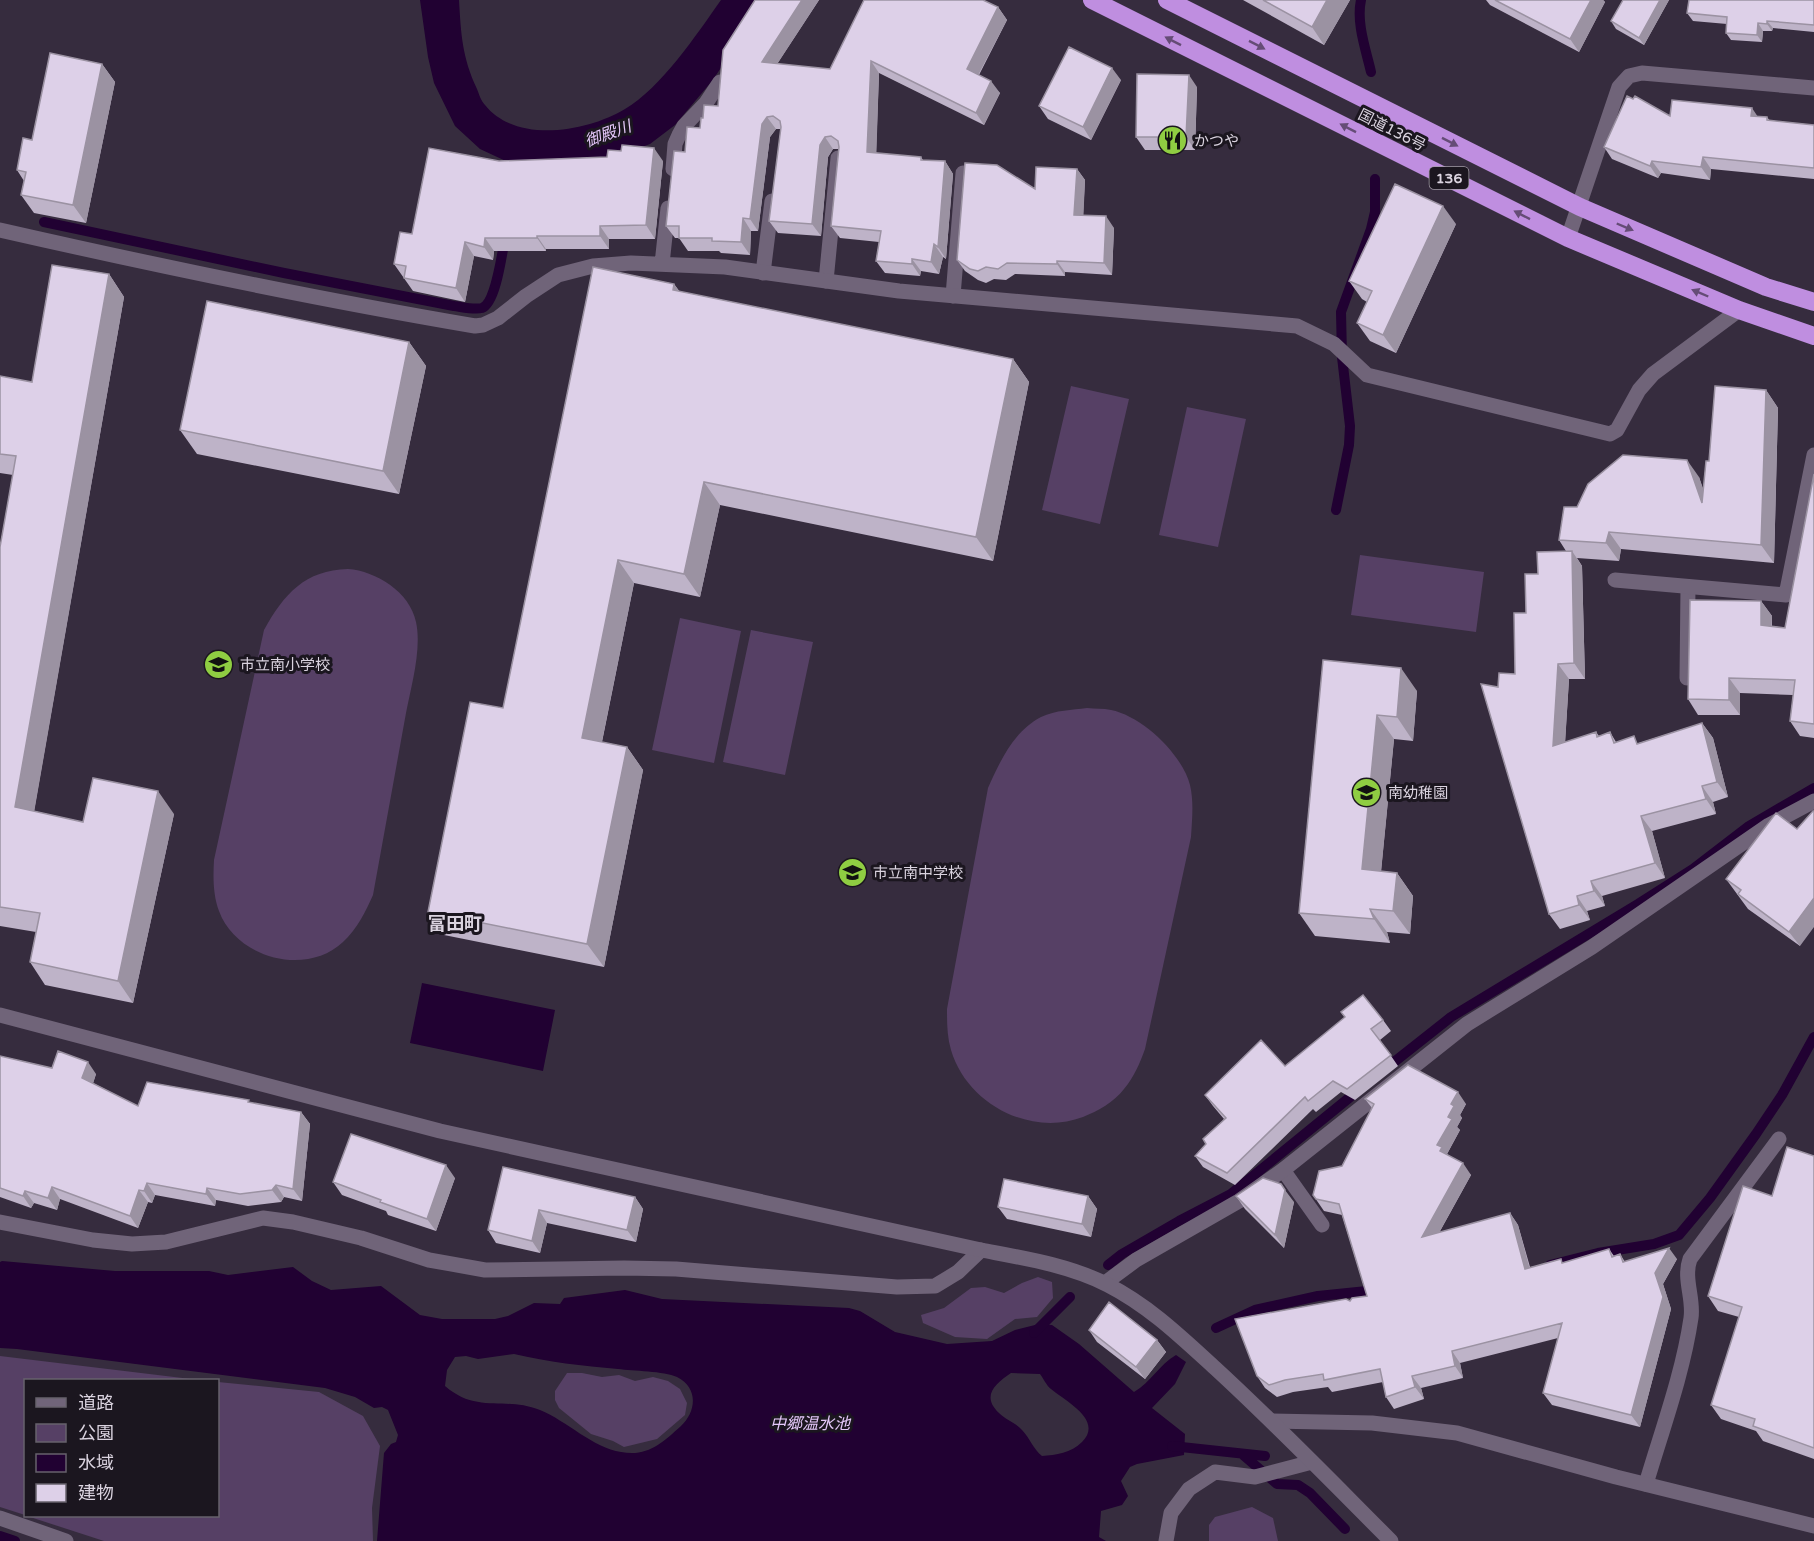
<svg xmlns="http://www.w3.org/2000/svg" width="1814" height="1541" font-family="'Varela Round','Noto Sans JP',sans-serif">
  <rect width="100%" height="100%" fill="#362c3e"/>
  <path fill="#564065" d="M1071 386 1129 399 1100 524 1042 510Z
    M1187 407 1246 419 1218 547 1159 535Z
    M1360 555 1484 572 1476 632 1351 615Z
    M348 569C376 571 410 592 416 622 422 649 411 687 406 713 395 774 384 834 373 895 366 911 357 929 343 942 306 977 236 958 219 911 213 895 213 877 214 860L264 630C284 594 305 570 348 569Z
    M680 618 741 631 714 763 652 750Z
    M751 630 813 642 785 775 723 762Z
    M1087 708C1095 709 1103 708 1111 710 1142 716 1182 754 1190 785 1194 802 1192 820 1191 837L1145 1049C1140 1063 1134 1077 1124 1089 1114 1102 1098 1111 1083 1117 1030 1137 967 1104 951 1050 947 1036 947 1023 947 1009L988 788C1000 761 1014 731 1041 717 1056 710 1072 710 1087 708Z
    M1038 1277 1052 1282 1053 1298 1037 1317 1015 1319 987 1339 955 1337 923 1323 921 1315 944 1308 971 1288 985 1287 1004 1293 1022 1283Z
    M0 1356 199 1380H26L25 1515 0 1507Z
    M567 1373H582L602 1377 619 1375 635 1381 653 1377 668 1381 680 1389 687 1403 685 1415 657 1439 624 1447 613 1441 591 1434 559 1408 555 1400V1391Z
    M218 1382 319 1392 363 1416 380 1446 372 1508 373 1541H104L27 1516H218Z
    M1252 1507 1273 1518 1278 1541H1209V1525L1215 1517Z"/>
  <path fill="#210132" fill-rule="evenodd" d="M420 0H459C461 34 462 57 477 89 479 94 481 101 485 105 516 144 587 132 625 109 661 88 697 34 721 0H767L712 81 675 125 650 144 605 161 510 163 480 149 455 126 434 83 428 57Z
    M422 983 555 1010 543 1071 410 1043Z
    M2 1261 115 1271H209L228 1275 293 1267 312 1281 331 1290 381 1286 420 1315 442 1319H495L508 1316 534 1303 560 1304 564 1298 625 1290 662 1299 849 1308 860 1311 895 1332 947 1344 992 1341 1015 1330 1039 1324 1052 1325 1079 1344 1134 1392C1151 1382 1159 1365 1176 1355L1186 1362 1175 1384 1152 1408 1185 1434 1184 1455 1137 1464 1130 1467 1121 1481 1128 1496 1122 1505 1101 1511 1099 1537 1106 1541H377L384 1453 391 1444 396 1442 398 1435 388 1410 382 1407 374 1408 355 1397 325 1388 17 1349 0 1348V1262ZM514 1354C548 1362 583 1366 618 1369 633 1371 664 1371 677 1377 699 1388 696 1412 681 1426 662 1443 648 1457 621 1452 593 1448 567 1421 540 1410 504 1396 477 1414 445 1386L447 1370 455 1357 466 1356 478 1359ZM1011 1373 1040 1374C1044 1379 1046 1385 1051 1389 1065 1401 1104 1420 1082 1442 1071 1453 1056 1455 1042 1456 1033 1449 1030 1438 1022 1430 1016 1423 1006 1420 999 1413 981 1396 995 1384 1011 1373Z"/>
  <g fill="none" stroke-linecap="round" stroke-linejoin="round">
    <path stroke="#210132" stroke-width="10" d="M1361 0C1356 23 1366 50 1371 72
      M44 222 284 273 454 306C462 307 474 310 482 308 496 303 502 253 505 238
      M1336 510 1349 445 1350 426 1342 357 1341 312 1371 229 1375 212V179
      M1384 1070 1451 1017 1638 904 1693 869 1749 826 1814 788
      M1108 1265 1122 1254 1179 1221 1231 1194 1360 1089
      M1550 1265 1598 1253 1654 1244 1679 1235 1710 1198 1756 1134 1782 1095 1814 1037
      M1216 1328 1255 1310 1318 1296 1377 1290
      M1034 1333 1070 1297
      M1172 1446 1265 1456
      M1242 1454 1277 1484 1298 1485 1310 1493 1345 1529
      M0 1536 15 1541"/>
    <path stroke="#706479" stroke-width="15" d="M763 273 772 201
      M826 281 838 158
      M953 296 963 173
      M1687 678 1688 587
      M1283 1170 1322 1225
      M1646 1484C1662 1430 1683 1373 1691 1318 1694 1298 1683 1279 1690 1259L1779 1139"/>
    <path stroke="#706479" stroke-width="15" d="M673 169 675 144 679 135 684 126 706 103 720 82
      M0 230C158 266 316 299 475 326L483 325 498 318 526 296 558 275 593 266 631 263 725 267 899 291 1297 326 1334 344 1367 375 1610 434 1617 430 1639 390 1653 374 1739 310
      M1568 238 1619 87 1629 76 1642 73 1814 88
      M662 264 668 208
      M1615 580 1786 595 1814 455
      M0 1222 93 1240 132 1244 166 1242 263 1218 293 1222 361 1238 429 1260 485 1270 624 1268 676 1269 897 1287 935 1286 958 1272 981 1250
      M1105 1283 1136 1260 1239 1201 1283 1170 1467 1024 1592 947 1769 825 1814 801
      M1272 1421 1372 1423 1457 1433 1616 1477 1814 1526
      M0 1518 66 1541
      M1166 1541 1171 1513 1189 1489 1215 1472 1255 1477 1312 1462"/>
    <path stroke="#706479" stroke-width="15" d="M0 1015 440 1131 981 1250C1023 1258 1069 1265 1108 1285 1149 1306 1181 1337 1215 1368 1276 1424 1333 1483 1391 1541"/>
    <path stroke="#bf8ee0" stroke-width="18" d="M1092 0 1568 238 1739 310 1814 336
      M1167 0 1580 207 1766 287 1814 302"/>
  </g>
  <path fill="#beb3c8" d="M755 0H819L777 64 830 69 998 7 1007 20 979 75 1000 93 984 125 879 73 876 153 921 157 923 160 945 161 953 174 946 259 943 257 939 274 921 271 920 276 885 273 876 261 879 242 840 238 831 226 839 149H833L828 157 821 236 778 233 769 221 781 129H776L770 137 758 231H751L750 255 721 253 719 251H688L679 238H675L666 226 685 152 700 128 703 118 718 106Z
    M1243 0H1350L1324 45Z
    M1486 0H1603L1605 2 1579 52 1490 5Z
    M1623 0H1669L1644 45 1616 29 1611 21Z
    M1814 0V32L1773 28 1772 31H1763L1762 42 1731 40 1726 33 1727 24 1693 21 1687 13Z
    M102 64 115 82 86 223 34 213 21 195 24 181 17 170 32 140Z
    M1121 80 1091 140 1048 119 1039 106Z
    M1197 87 1195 150H1145L1136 137Z
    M1670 116H1758L1767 117 1770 121 1814 125V179L1711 169 1710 180 1661 173 1658 178 1612 159 1604 147Z
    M663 161 655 239H609V249H546V251H494L493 260 474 256 465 302 413 291 394 264 412 234Z
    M1077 169 1085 180 1083 215 1114 228 1112 275 1065 272V276L1015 274 1006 280 994 279 986 283 978 280 965 271 957 260 1035 189Z
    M1456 224 1396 353 1370 341 1357 323 1367 302 1362 299 1349 281Z
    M109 274 124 297 34 811 83 822 174 814 133 1003 45 985 30 962 36 932 0 926V547L13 475 0 473V376L32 382Z
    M674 284 680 292 1013 359 1029 382 993 561 720 505 700 597 634 583 602 742 627 747 643 770 604 967 444 935 428 912 503 708Z
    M409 342 426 366 399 494 197 454 180 430Z
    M1766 390 1778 408 1774 563 1621 549 1619 561 1577 558 1582 566 1585 679H1569L1565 742 1596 732 1599 736 1610 732 1616 742 1639 743 1702 723 1713 738 1728 797 1713 802 1716 814 1652 831 1665 878 1602 896 1605 906 1587 911 1590 920 1560 929 1549 914 1498 687 1515 674 1526 613 1538 574 1566 551 1559 540 1577 507 1699 477 1703 489 1709 461Z
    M1814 474V738L1800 736 1790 721 1793 695 1740 693V715H1698L1688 699 1761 601 1772 616V626L1785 628Z
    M1323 660 1417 691 1413 741 1394 739 1381 871 1397 873 1413 896 1410 934 1387 932 1390 943 1315 936 1299 913Z
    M1797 829 1800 946 1748 909 1726 879Z
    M1341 1012 1383 1020 1391 1031 1380 1040 1398 1066 1355 1100 1341 1092 1316 1112 1313 1109 1235 1185 1203 1167 1195 1156 1206 1144 1224 1119 1213 1106 1205 1095 1285 1066 1345 1018Z
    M0 1056 52 1068 96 1074 93 1083 138 1106 251 1103 301 1112 310 1124 302 1201 284 1197 281 1202 248 1206 216 1200 215 1206 155 1195 152 1203 148 1202 138 1228 60 1199 57 1210 34 1203 31 1208 0 1197Z
    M1365 1099 1466 1104 1460 1115 1462 1118 1457 1127 1460 1130 1447 1154 1471 1175 1439 1233 1510 1213 1518 1225 1530 1267 1563 1263 1609 1249 1614 1256 1620 1254 1625 1262 1677 1259 1663 1284 1671 1309 1640 1427 1552 1405 1543 1393 1558 1338 1460 1363 1463 1378 1421 1388 1424 1399 1394 1409 1386 1397 1383 1382 1332 1392 1328 1387 1293 1392 1277 1397 1265 1388 1257 1376 1350 1301 1367 1296 1342 1215 1324 1211 1313 1195 1342 1166 1372 1108Z
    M1814 1156V1459L1763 1441 1756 1431 1721 1419 1711 1405 1739 1317 1718 1311 1708 1296 1772 1196Z
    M503 1167 635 1197 643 1209 636 1242 547 1223 540 1253 496 1243 488 1230Z
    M455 1178 436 1231 388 1215 386 1211 342 1195 333 1182Z
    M1088 1196 1097 1209 1091 1237 1007 1219 998 1207Z
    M1236 1196 1294 1202 1284 1248 1245 1209Z
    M1089 1330 1157 1340 1166 1352 1145 1379 1097 1342Z"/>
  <path fill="#9b92a2" d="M802 0H819L770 75 762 62Z
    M1327 0H1350L1324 45 1312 27Z
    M1591 0H1603L1605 2 1579 52 1570 39Z
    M1660 0H1669L1644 45 1639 38Z
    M998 7 1007 20 975 81 967 69Z
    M1767 21 1773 28 1772 31 1767 24Z
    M1758 23 1763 31 1762 42 1757 35Z
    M871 61 879 73 876 165 867 152Z
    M102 64 115 82 86 223 73 205Z
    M1112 68 1121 80 1091 140 1083 127Z
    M1189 75 1197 87 1195 150 1186 137Z
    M991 81 1000 93 984 125 976 113Z
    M1752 108 1760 120 1751 116Z
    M767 117 776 129 770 137 758 231 750 219 762 124Z
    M825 137 833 149 828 157 821 236 812 224 820 145Z
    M654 148 663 161 655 239 646 225Z
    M1703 157 1711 169 1710 180 1701 167Z
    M945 161 953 174 946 259 938 247Z
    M1652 161 1661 173 1658 178 1650 166Z
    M1077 169 1085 180 1083 226 1074 215Z
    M1443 206 1456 224 1396 353 1383 335Z
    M1106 216 1114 228 1112 275 1104 263Z
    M743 218 751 231 750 255 741 242Z
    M600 226 609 239V249L600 236Z
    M537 236 546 249V251L537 238Z
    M485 238 494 251 493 260 484 247Z
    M465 242 474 256 465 302 456 288Z
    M934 244 943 257 939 274 931 262Z
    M912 259 921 271 920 276 912 264Z
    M1057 261 1065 272V276L1057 264Z
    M109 274 124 297 31 830 15 807Z
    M674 284 690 307 673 290Z
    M409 342 426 366 399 494 383 471Z
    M1013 359 1029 382 993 561 976 537Z
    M1766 390 1778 408 1774 563 1761 545Z
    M1687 460 1699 477 1714 521 1702 503Z
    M704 482 720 505 700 597 684 574Z
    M1609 532 1621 549 1619 561 1606 543Z
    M1572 551 1582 566 1585 679 1574 663Z
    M618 560 634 583 598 761 582 738Z
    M1761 601 1772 616 1771 640 1761 625Z
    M1558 664 1569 679 1564 761 1553 746Z
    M1401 668 1417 691 1413 741 1397 717Z
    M1729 678 1740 693V715L1729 700Z
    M1377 715 1394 739 1379 893 1362 869Z
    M1702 723 1713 738 1728 797 1717 782Z
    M627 747 643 770 604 967 587 944Z
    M1702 786 1713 802 1716 814 1706 799Z
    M158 791 174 814 133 1003 118 981Z
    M1641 816 1652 831 1665 878 1655 863Z
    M1397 873 1413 896 1410 934 1393 911Z
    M1591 881 1602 896 1605 906 1594 891Z
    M1577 896 1587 911 1590 920 1579 905Z
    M1814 898V927L1800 946 1789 932Z
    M1370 909 1387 932 1390 943 1374 919Z
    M88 1062 96 1074 91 1090 82 1078Z
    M1458 1092 1466 1104 1460 1115 1462 1118 1457 1127 1460 1130 1447 1154 1451 1159 1440 1151 1437 1145 1448 1117 1451 1104Z
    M301 1112 310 1124 302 1201 293 1189Z
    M1463 1163 1471 1175 1430 1249 1422 1237Z
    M446 1165 455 1178 436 1231 427 1219Z
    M147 1183 155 1195 152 1203 144 1191Z
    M276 1185 284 1197 281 1202 272 1190Z
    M52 1187 60 1199 57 1210 48 1198Z
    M207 1188 216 1200 215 1206 206 1194Z
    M139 1190 148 1202 138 1228 130 1216Z
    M1285 1190 1294 1202 1284 1248 1275 1235Z
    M25 1191 34 1203 31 1208 23 1196Z
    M1088 1196 1097 1209 1091 1237 1082 1224Z
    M635 1197 643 1209 636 1242 627 1230Z
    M539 1210 547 1223 540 1253 532 1241Z
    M1510 1213 1518 1225 1533 1281 1525 1269Z
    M1669 1248 1677 1259 1663 1284 1671 1309 1640 1427 1631 1415 1655 1273Z
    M1157 1340 1166 1352 1145 1379 1136 1367Z
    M1452 1351 1460 1363 1463 1378 1455 1366Z
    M1412 1376 1421 1388 1424 1399 1415 1387Z"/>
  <path fill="#ddd0e8" stroke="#9b92a2" stroke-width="1.5" d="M755 0H802L762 62 830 69 864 0H983L998 7 967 69 991 81 976 113 871 61 867 152 921 157V160L945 161 938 247 934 244 931 262 912 259V264L876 261 881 231 831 226 839 147 838 141 831 136 825 137 820 145 812 224 769 221 781 127 780 121 773 116 767 117 762 124 750 219 743 218 741 242 712 241V238H679V226H666L674 151 685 152 687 127 700 128 701 118H703L704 105 718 106 723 50Z
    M1263 0H1327L1312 27Z
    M1495 0H1591L1570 39Z
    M1623 0H1660L1639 38 1611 21Z
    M1689 0H1814V25L1767 21V24L1758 23 1757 35 1726 33 1727 17 1687 13Z
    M1069 47 1112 68 1083 127 1039 106Z
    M50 53 102 64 73 205 21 195 26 172 17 170 23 138 32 140Z
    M1137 74 1189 75 1186 137H1136Z
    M1627 96 1633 99 1635 96 1670 116 1672 100 1752 108 1751 116 1767 117V120L1814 125V168L1703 157 1701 167 1652 161 1650 166 1604 147Z
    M622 145 654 148 646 225 600 226V236H537V238H485L484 247 465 242 456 288 404 278 406 266 394 264 400 232 412 234 429 148 499 161 607 157 608 150 621 151Z
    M965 163 997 165 1035 189 1036 167 1077 169 1074 215 1106 216 1104 263 1057 261V264L1007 263 998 269 986 267 978 271 970 269 957 260Z
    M1395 184 1443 206 1383 335 1357 323 1372 291 1349 281Z
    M52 265 109 274 15 807 83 822 93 778 158 791 118 981 30 962 40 913 0 907V547L16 456 0 454V376L32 382Z
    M593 267 674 284 673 290 1013 359 976 537 704 482 684 574 618 560 582 738 627 747 587 944 428 912 470 702 503 708Z
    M207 301 409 342 383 471 180 430Z
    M1715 386 1766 390 1761 545 1609 532 1606 543 1559 540 1564 507H1577L1588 484 1623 455 1687 460 1702 503 1706 461H1709Z
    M1814 474V724L1790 721 1795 680 1729 678V700L1688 699 1690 600 1761 601V625L1785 628Z
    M1572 551 1574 663 1558 664 1553 746 1596 732 1597 737 1610 732 1614 743 1634 736 1637 744 1702 723 1717 782 1702 786 1706 799 1641 816 1655 863 1591 881 1594 891 1577 896 1579 905 1549 914 1481 684 1498 687 1499 673 1515 674 1514 613H1526L1525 574H1538L1537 552Z
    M1323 660 1401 668 1397 717 1377 715 1362 869 1397 873 1393 911 1370 909 1374 919 1299 913Z
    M1813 811H1814V898L1789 932 1738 894 1741 890 1726 879 1776 813 1797 829Z
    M1363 995 1383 1020 1371 1029 1391 1055 1347 1089 1333 1081 1308 1101 1305 1097 1227 1173 1195 1156 1206 1144 1203 1139 1226 1118 1205 1095 1261 1040 1285 1066 1345 1017 1341 1012Z
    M58 1051 88 1062 82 1078 138 1106 147 1082 249 1100 248 1102 301 1112 293 1189 276 1185 272 1190 240 1194 207 1188 206 1194 147 1183 144 1191 139 1190 130 1216 52 1187 48 1198 25 1191 23 1196 0 1188V1056L52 1068Z
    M1408 1065 1458 1092 1451 1104 1454 1106 1448 1117 1452 1119 1437 1145 1442 1147 1440 1151 1463 1163 1422 1237 1510 1213 1525 1269 1561 1259 1562 1263 1609 1249 1612 1257 1620 1254 1623 1262 1669 1248 1655 1273 1663 1297 1631 1415 1543 1393 1562 1323 1452 1351 1455 1366 1412 1376 1415 1387 1386 1397 1380 1369 1324 1380 1323 1374 1285 1380 1269 1385 1257 1376 1235 1319 1346 1299 1350 1301 1352 1298 1367 1296 1339 1204 1316 1199 1313 1195 1319 1171 1342 1166 1374 1104 1365 1099Z
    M351 1134 446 1165 427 1219 380 1202 381 1200 333 1182Z
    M1787 1147 1814 1156V1448L1753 1426 1755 1419 1711 1405 1742 1307 1708 1296 1743 1186 1772 1196Z
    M503 1167 635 1197 627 1230 539 1210 532 1241 488 1230Z
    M1263 1178 1281 1184 1285 1190 1275 1235 1236 1196Z
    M1004 1179 1088 1196 1082 1224 998 1207Z
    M1109 1302 1157 1340 1136 1367 1089 1330Z"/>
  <defs><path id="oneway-solid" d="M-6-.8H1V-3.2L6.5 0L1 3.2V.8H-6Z" transform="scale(1.5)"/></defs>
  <g fill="#654c76">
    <use href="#oneway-solid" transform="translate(1173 41) rotate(-153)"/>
    <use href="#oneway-solid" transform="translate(1257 45) rotate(27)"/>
    <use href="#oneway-solid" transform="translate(1348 128) rotate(-153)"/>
    <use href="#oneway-solid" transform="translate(1450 142) rotate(27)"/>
    <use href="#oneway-solid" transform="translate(1522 215) rotate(-153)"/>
    <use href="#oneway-solid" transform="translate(1625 227) rotate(23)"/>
    <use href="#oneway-solid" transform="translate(1700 293) rotate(-157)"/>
  </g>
  <defs>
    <symbol id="restaurant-disc" viewBox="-11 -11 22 22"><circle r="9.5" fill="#8fcd42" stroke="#1b161f"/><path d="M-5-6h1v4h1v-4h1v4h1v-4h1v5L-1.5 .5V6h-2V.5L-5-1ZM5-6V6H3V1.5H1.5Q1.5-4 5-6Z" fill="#111"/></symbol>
    <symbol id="school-disc" viewBox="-11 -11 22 22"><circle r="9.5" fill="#8fcd42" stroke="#1b161f"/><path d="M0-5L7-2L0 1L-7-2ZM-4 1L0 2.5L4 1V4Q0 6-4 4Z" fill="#111"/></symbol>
  </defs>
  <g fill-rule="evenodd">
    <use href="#restaurant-disc" x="1156" y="124" width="33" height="33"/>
    <use href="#school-disc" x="202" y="648" width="33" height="33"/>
    <use href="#school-disc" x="1350" y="776" width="33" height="33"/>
    <use href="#school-disc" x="836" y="856" width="33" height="33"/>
  </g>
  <g text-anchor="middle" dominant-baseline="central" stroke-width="6" stroke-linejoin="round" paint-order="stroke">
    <rect fill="#1b161f" stroke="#a19aa5" stroke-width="1.5" x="1429.5" y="167" width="39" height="22" rx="4.5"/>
    <g font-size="14" font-weight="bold" fill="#dad3df">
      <text x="1449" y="178">136</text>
    </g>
    <g font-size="15" fill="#dad3df" stroke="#1b161f">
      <text transform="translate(1392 130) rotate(27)">国道136号</text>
    </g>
    <g font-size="15" fill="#dad3df" stroke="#1b161f" text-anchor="start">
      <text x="1194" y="141">かつや</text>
      <text x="240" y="665">市立南小学校</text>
      <text x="1388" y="793">南幼稚園</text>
      <text x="873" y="873">市立南中学校</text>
    </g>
    <g font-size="16" font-style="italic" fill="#e4c7f9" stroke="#1b161f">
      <text transform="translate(608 134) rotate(-20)">御殿川</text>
      <text x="810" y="1424">中郷温水池</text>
    </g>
    <g font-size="18" font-weight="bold" fill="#dad3df" stroke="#1b161f">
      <text x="455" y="924">富田町</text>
    </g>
  </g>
  <rect x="24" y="1379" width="195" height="138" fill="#1b161f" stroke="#67626c" stroke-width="1.5"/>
  <rect x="36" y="1398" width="30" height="9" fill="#706479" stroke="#67626c" stroke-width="1.5"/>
  <text x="78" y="1409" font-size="18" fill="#dad3df">道路</text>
  <rect x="36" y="1424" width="30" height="18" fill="#564065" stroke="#67626c" stroke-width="1.5"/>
  <text x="78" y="1439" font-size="18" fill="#dad3df">公園</text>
  <rect x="36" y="1454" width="30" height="18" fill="#210132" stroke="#67626c" stroke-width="1.5"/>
  <text x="78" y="1469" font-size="18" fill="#dad3df">水域</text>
  <rect x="36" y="1484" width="30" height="18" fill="#ddd0e8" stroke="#67626c" stroke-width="1.5"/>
  <text x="78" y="1499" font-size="18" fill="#dad3df">建物</text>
</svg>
